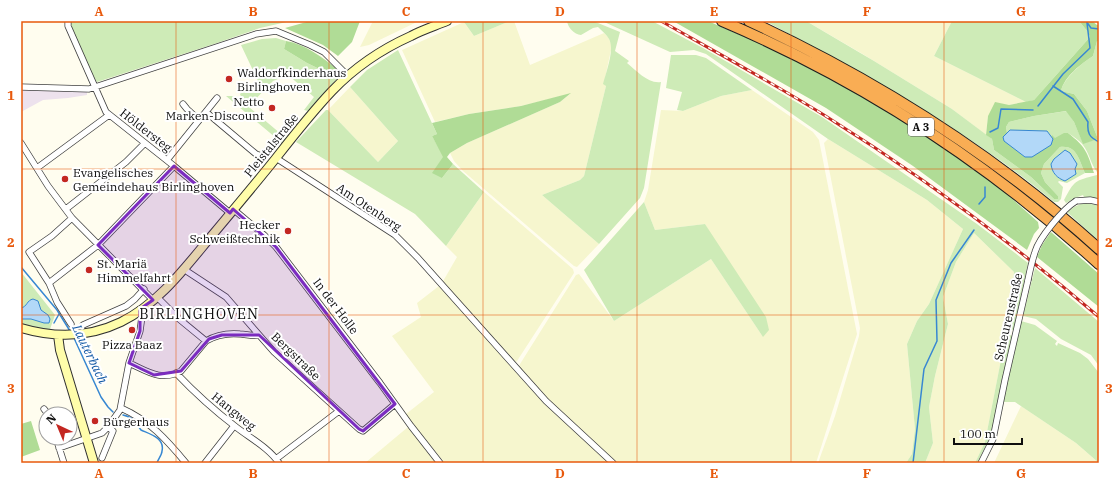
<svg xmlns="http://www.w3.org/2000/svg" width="1120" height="484" font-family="'IBM Plex Serif',serif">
  <rect width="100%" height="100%" fill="#fffdef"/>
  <path fill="#ede2ed" d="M21 89 87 91V95L68 98 43 100 21 112Z"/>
  <path fill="#f6f6ce" d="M373 21H419L369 45 360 47Z
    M510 21H514L530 65 604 33 608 37 611 43V50L604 83 606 86 584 176 580 180 542 195 599 244 577 267 574 266 463 171 454 161 450 153 467 143 560 102 570 94 521 106 469 114 435 122 402 50 464 22 474 36Z
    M806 21H952L934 56 1026 102 1009 105 988 116 986 135 952 109 861 53Z
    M350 87 398 141 378 162 328 110Z
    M752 90 813 132 819 140 857 334 816 463H615L543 395 519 367 520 364 576 275 579 274 614 321 711 259 763 337 705 224 655 230 644 202 648 190 661 110 683 111 721 96Z
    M828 139 927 200 963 229 929 304 917 321 907 344 915 429 912 454 906 463H818L835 416 859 336 860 328 824 143Z
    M484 192 573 269 574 273 517 361 516 362 511 360 442 283 457 257 446 246Z
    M974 233 1014 272 1007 329 985 442 975 463H925L933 443 929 407 935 376 948 324 943 297 956 262Z
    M439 286 517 370 610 463H445L412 424 406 414 434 392 392 336 421 317 417 303Z
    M1021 406 1076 443 1099 463H994Z
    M408 427 437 463H365Z"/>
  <path fill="#ceebb7" d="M70 21H291L260 28 214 44 97 82 92 75 72 28Z
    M466 21H510L474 36 464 22Z
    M567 21H593L620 32 615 51 629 61 627 63C637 71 648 84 661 82L644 188 640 198 599 244 542 195 580 180 584 176 606 86 603 84C606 72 615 50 609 39 607 35 602 31 598 27L593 28 581 35C574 34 568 28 567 21Z
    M602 21H652L703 48 822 117 977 224 1028 263 1014 330 1007 329 1014 272 974 233 956 262 943 297 948 324 935 376 929 407 933 443 925 463H906L912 454 915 429 907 344 917 321 929 304 963 229 927 200 828 139 706 54 694 50 670 52Z
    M765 21H806L874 61 952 109 992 139 994 150 1031 177 1054 199 1058 196 1045 182 1041 173 1044 164 1060 147C1077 145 1079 160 1085 173L1067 183 1059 181 1058 182 1063 187 1061 199 1058 202H1054C968 130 863 73 765 21Z
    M952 21H1079L1088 32 1090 37 1034 100 1026 102 934 56Z
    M276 38 286 41 284 49 307 63 338 78 308 111 304 110 314 97 288 75 273 81 251 104 240 95 241 92 248 89 247 85 258 81 241 45 262 39Z
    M1097 41H1099V199L1084 197 1083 195 1075 198 1066 203 1064 200C1075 180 1074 181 1097 175V172C1091 164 1090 156 1085 148 1081 141 1074 137 1068 133L1051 141 1042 151 1034 154 1007 133 1006 127 1009 122 1034 116 1067 111 1074 122 1083 143 1098 139 1087 111 1074 94 1061 91C1064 78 1082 63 1093 56Z
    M398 50 437 134 432 136 444 157 442 178 453 164 484 192 446 246 415 214 296 142 326 110H328L378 162 398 141 350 87 367 70Z
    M671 55H696L706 58 752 90 721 96 683 111 677 110 682 92 666 88Z
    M226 96H236L281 134 287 136 282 143Z
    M644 202 655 230 705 224 766 317 769 330 763 337 711 259 614 321 584 270Z
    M1083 203 1099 205V241L1067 212 1074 207Z
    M1035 268 1099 322V366L1091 355 1061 339 1036 319 1023 316Z
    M21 272 55 315 49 332 21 326Z
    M1021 321 1035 325 1057 341 1055 344 1057 346 1058 343 1080 353 1088 359 1099 373V463L1076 443 1015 402H1003Z
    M1006 334 1013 336 990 438 977 463H975L985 442Z"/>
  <path fill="#b0dc96" d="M310 21H360L352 42 338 56 323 45 285 28Z
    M673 21H708L733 32 766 45 850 86 932 139 997 185 1038 222 1039 228 1034 234 1027 250 913 166 826 108Z
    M1079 21H1092L1097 25H1099V41H1097L1093 56C1082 63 1064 77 1061 91L1074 94 1087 111 1098 139 1083 144 1074 122 1066 111 1034 116 1009 122 1006 127 1007 133 1034 154C1044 150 1050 146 1052 135L1055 138 1064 133H1068C1086 147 1087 152 1094 173H1085C1079 160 1077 145 1060 147L1044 164 1041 173 1045 182 1058 196V199H1054L1031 177 994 150 992 139 986 135 988 116 995 102 1009 105 1034 100 1090 37 1088 32Z
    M286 41C305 44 322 57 337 69L338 78 307 63 284 49Z
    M571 93 560 102 467 143 450 153 447 157 453 164 442 178 432 173 443 157 432 136 437 134 432 123 469 114 521 106Z
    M1051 232 1099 274V307L1037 257 1042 245Z
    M31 421 40 450 21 457V424Z"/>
  <path fill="#b2d8f8" stroke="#3787d2" d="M1010 130 1047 131 1053 139 1051 145 1032 157H1025L1004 141 1003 137Z
    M1065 150 1070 153 1077 164 1075 169 1076 174 1065 181C1057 178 1052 173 1051 164L1054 159Z
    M33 299 38 301 41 310 48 315 50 319 49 323H44L31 319H21V308C27 307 27 300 33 299Z"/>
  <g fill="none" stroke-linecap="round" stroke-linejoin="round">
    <path stroke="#3787d2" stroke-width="1.5" d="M1086 21 1091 28 1099 29
      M1053 86 1073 99 1088 122C1087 133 1089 137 1099 142
      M1038 106 1063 74 1090 48 1087 23
      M990 132 998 128 1001 109 1033 110
      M979 204 985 197V187
      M21 267 57 310 70 331
      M54 323 59 314
      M74 338 101 397 108 407 113 412
      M123 415C135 418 134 421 141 430 150 434 165 438 162 451 162 455 158 459 157 463
      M913 463 924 369 937 341 936 300 951 263 974 230"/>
    <defs>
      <path id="street" d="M68 21V26L106 112 174 166 230 213
        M21 87 89 89 256 34 276 31 310 45 324 52 348 76
        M183 104 187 109 199 120
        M206 112 256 154 262 156
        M21 143 48 186 72 218 153 300
        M276 158 395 235 418 258 546 401 613 463
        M167 160 217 98
        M37 168 109 115
        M1076 201 1090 200 1099 202
        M66 209 126 162 145 143
        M233 209 264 235 276 247 380 383 411 426 440 463
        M184 268 188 272 226 297 274 352 359 429 363 431 395 404
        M49 283 98 245 174 166
        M157 297 178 318 206 341C216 335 229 333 240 334 246 334 252 337 259 335
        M71 324 57 302 49 283 29 252 52 236 72 218
        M83 325 126 306 135 299 144 289
        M129 363C147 371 161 382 181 371L206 341
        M176 373C195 393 215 411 236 427 250 438 269 448 279 463
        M121 408C150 421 166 439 186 463
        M44 409 48 414
        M56 438 64 463
        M59 448 102 433 108 427 120 410 129 363 140 331 142 316 140 309
        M102 458 113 431 108 427
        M276 459 339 411
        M205 463 234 426
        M981 463 993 439 1005 380 1028 280"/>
      <path id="secondary" d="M21 328C55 338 88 338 121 322 160 303 187 265 214 233 235 208 256 183 276 158 294 135 312 112 332 91 354 68 382 49 411 36 422 30 435 26 447 21
        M58 335 60 350 94 463"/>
      <path id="highway" d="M722 21C861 80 988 163 1099 264
        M749 21C876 80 995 155 1099 249"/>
    </defs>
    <use href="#street" stroke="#414141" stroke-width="7"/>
    <use href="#secondary" stroke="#303030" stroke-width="10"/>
    <use href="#highway" stroke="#1f1f1f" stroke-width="12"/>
    <use href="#street" stroke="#fff" stroke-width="5.5"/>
    <use href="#secondary" stroke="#fffdaa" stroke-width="8"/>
    <use href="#highway" stroke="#f9ad54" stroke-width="10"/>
    <defs>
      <path id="rail" d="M661 21C716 52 771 82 824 115 920 175 1013 243 1099 317"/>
    </defs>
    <use href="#rail" stroke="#c32721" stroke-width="3"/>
    <use href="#rail" stroke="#fff" stroke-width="1.5" stroke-dasharray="4.5" stroke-linecap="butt"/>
    <defs>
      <path id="street-bridge" d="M1028 280C1030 270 1032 261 1035 252 1039 238 1063 209 1076 201"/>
    </defs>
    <use href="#street-bridge" stroke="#414141" stroke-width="7" stroke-linecap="butt"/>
    <use href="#street-bridge" stroke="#fff" stroke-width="5.5"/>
  </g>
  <path fill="#7b2cbf" fill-opacity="0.2" stroke="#7b2cbf" stroke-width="3" stroke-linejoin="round" d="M174 166 230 213 233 209 276 247 395 404 363 431 359 429 259 335H222L209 339 181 371 154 375 129 363 140 331V309L153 300 98 245Z"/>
  <path fill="none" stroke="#e8590c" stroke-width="1" stroke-opacity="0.55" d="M176 21V463M329 21V463M483 21V463M637 21V463M791 21V463M944 21V463M21 169H1099M21 315H1099"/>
  <g fill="#c32721" stroke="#fff" stroke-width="1.5">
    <circle cx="229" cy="79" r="4"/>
    <circle cx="272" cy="108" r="4"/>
    <circle cx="65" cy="179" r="4"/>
    <circle cx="288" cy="231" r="4"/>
    <circle cx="89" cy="270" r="4"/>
    <circle cx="132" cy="330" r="4"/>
    <circle cx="95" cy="421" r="4"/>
  </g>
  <g text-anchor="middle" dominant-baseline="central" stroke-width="4" stroke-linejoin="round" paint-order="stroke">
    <rect fill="#fff" stroke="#565656" stroke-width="1" x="908" y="118" width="26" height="18" rx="3"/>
    <g font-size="11" font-weight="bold" fill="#0e0e0e">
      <text x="921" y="127">A 3</text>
    </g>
    <g font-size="12" fill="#0e0e0e" stroke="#fff" text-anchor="start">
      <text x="237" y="72">Waldorfkinderhaus<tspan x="237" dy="14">Birlinghoven</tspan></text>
      <text x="264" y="101" text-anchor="end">Netto<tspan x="264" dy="14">Marken-Discount</tspan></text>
      <text x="73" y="172">Evangelisches<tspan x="73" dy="14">Gemeindehaus Birlinghoven</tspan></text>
      <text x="280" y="224" text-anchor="end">Hecker<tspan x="280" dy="14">Schweißtechnik</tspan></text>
      <text x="97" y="263">St. Mariä<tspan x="97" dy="14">Himmelfahrt</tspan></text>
      <text x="132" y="344" text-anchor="middle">Pizza Baaz</text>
      <text x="103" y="421">Bürgerhaus</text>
    </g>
    <g font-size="12" fill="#0e0e0e" stroke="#fff">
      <text transform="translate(146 130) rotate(38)">Höldersteg</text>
      <text transform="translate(271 145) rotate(-51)">Pleistalstraße</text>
      <text transform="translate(369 207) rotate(34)">Am Otenberg</text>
      <text transform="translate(336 306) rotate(53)">In der Holle</text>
      <text transform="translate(1008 317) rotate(-77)">Scheurenstraße</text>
      <text transform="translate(296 356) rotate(44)">Bergstraße</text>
      <text transform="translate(234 411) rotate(39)">Hangweg</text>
    </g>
    <g font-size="13" font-style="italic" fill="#1359a5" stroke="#fff">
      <text transform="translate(90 354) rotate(64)">Lauterbach</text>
    </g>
    <g font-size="14" letter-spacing="1" fill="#0e0e0e" stroke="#fff">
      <text x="199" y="314">BIRLINGHOVEN</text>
    </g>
  </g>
  <rect width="1120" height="484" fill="none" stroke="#ffffff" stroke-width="44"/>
  <g transform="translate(58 426) rotate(316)"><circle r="19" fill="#ffffff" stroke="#9f9f9f"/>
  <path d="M0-3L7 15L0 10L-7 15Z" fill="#c32721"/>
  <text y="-6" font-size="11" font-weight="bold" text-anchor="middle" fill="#0e0e0e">N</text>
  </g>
  <path d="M954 438v6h68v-6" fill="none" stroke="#0e0e0e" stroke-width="2"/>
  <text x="960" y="438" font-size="12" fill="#0e0e0e" stroke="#ffffff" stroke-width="3" paint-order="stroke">100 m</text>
  <rect x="22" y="22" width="1076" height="440" fill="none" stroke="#e8590c" stroke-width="1.5"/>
  <g font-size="13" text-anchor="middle" font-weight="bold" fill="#e8590c">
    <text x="99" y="16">A</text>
    <text x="253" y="16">B</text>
    <text x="406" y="16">C</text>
    <text x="560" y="16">D</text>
    <text x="714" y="16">E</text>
    <text x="867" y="16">F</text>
    <text x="1021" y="16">G</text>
    <text x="11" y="100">1</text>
    <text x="1109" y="100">1</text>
    <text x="11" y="247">2</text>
    <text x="1109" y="247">2</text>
    <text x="11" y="393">3</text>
    <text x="1109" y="393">3</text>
    <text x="99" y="478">A</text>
    <text x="253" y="478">B</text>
    <text x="406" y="478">C</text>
    <text x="560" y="478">D</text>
    <text x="714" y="478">E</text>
    <text x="867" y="478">F</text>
    <text x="1021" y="478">G</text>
  </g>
</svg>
